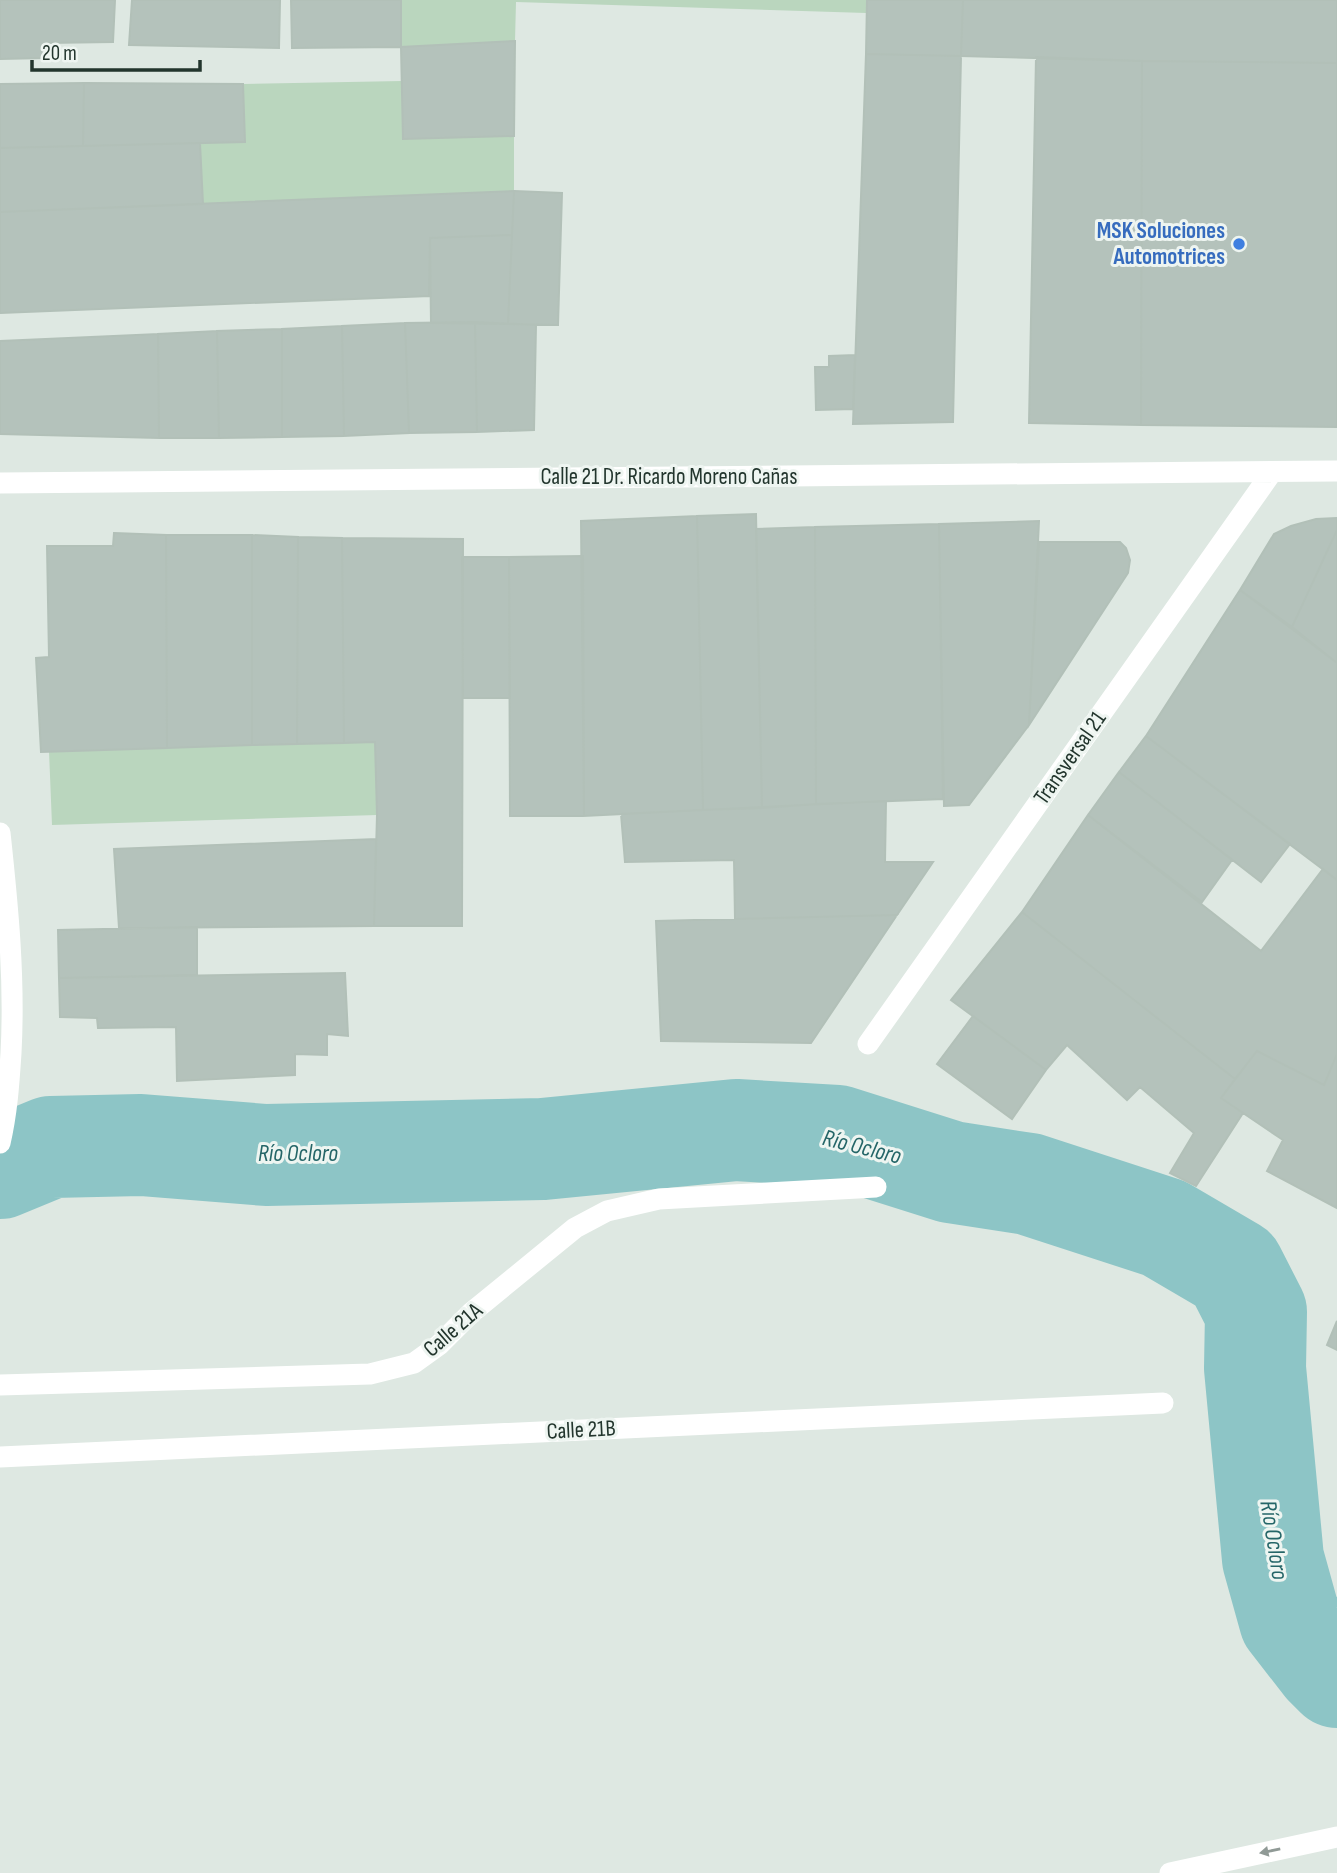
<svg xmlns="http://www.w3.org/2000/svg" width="1337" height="1873" font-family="'Sofia Sans Condensed',sans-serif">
  <rect width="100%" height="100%" fill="#dee8e2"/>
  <path fill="#bad6be" d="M401 0H867L866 13 516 2 515 41 401 47Z
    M402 81 404 139 514 136V191L203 204 200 143 245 142 243 84Z
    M375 742 377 815 52 825 49 751Z"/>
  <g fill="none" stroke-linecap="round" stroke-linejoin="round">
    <path stroke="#8dc5c6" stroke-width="102" d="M0 1168 51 1147 141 1145 266 1155 543 1149 736 1130 837 1136 951 1172 1029 1184 1164 1228 1234 1269 1256 1312 1255 1368 1273 1559 1290 1620 1325 1665 1337 1677"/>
  </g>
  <path fill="#b4c2bb" stroke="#b2c0b8" stroke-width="2" d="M0 0H115L113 42 45 43V58L0 59Z
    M132 0H280L279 48 129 45Z
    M291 0H401V47L292 48Z
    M867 0H963L961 56 866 54Z
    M963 0H1337V63L1142 61 961 56Z
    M515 41 514 136 403 139 401 47Z
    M866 54 961 56 953 422 853 424Z
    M1036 57 1142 61 1141 425 1029 423Z
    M1142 61 1337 63V427L1141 425Z
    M84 83 83 146 0 148V84Z
    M84 83 243 84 245 142 83 146Z
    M200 143 203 204 0 212V148Z
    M514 191 562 193 558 325 508 324Z
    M514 191 512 235 430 238 429 296 0 313V212Z
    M512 235 508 324 431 323 430 238Z
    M475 322 536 325 534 430 477 432Z
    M475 322 477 432 409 433 405 323Z
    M405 323 409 433 344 436 342 326Z
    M342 326 344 436 282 437V329Z
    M282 329V437L219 438 217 331Z
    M217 331 219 438H159L158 334Z
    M158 334 159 438 0 434V341Z
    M855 355 853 409 816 410 815 367H829V356Z
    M756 514 762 808 703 810 697 516Z
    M697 516 703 810 584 816 581 521Z
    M1337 518V530L1292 627 1240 590 1274 534 1291 526 1316 519Z
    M1039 521 1029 725 969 805 944 806 939 524Z
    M939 524 943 799 816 804 815 527Z
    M815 527 816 804 762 808 756 529Z
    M1337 530V663L1292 627Z
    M114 533 166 535 167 748 41 752 36 658 49 657 47 546H113Z
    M166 535H252V745L167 748Z
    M252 535 298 537 297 744 252 745Z
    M298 537 342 538 344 743 297 744Z
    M342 538 463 539 462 926H374L377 815 375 742 344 743Z
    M1039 542H1120L1126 548 1130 560 1128 573 1029 725Z
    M583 556 584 816H510L509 557Z
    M462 557H509L510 698H463Z
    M1240 590 1337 663V880L1146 736Z
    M1146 736 1290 844 1261 882 1119 772Z
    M1119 772 1232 860 1202 902 1088 815Z
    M886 801 885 862H933L897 915 735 919 734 860 625 862 621 814Z
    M1088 815 1261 951 1323 869 1337 880V1054L1324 1085 1257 1051 1235 1079 1022 912Z
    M376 839 374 926 119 928 114 849Z
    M1022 912 1235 1079 1221 1098 1243 1113 1196 1186 1170 1173 1194 1133 1140 1087 1127 1100 1067 1045 1046 1070 951 1000Z
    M897 915 811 1043 661 1041 656 921Z
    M197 927V975L59 978 58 930Z
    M345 973 348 1036 327 1034V1055L295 1054V1075L177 1081 176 1027 98 1028 97 1018 60 1017 59 978Z
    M973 1016 1046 1070 1012 1119 937 1064Z
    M1257 1051 1324 1085 1337 1054V1208L1267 1171 1283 1140 1221 1098Z
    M1337 1321V1350L1327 1345Z"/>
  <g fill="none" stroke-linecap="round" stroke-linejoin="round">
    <path stroke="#fff" stroke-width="21" d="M0 1385 370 1374 414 1363 439 1345 471 1313 575 1228 607 1211 659 1199 876 1187
      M0 1457 1163 1403"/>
    <path stroke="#fff" stroke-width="21" d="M0 483 1337 471
      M0 833C8 907 15 979 11 1053 9 1084 7 1113 0 1143
      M868 1044 1272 472
      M1170 1873 1337 1837"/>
  </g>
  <defs><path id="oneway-solid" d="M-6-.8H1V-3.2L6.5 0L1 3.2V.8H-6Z" transform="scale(1.75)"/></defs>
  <use fill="#909a96" href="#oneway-solid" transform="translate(1270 1851) rotate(168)"/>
  <circle fill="#3f7fe0" stroke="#eef5f1" stroke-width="2.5" cx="1239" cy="244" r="7"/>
  <g text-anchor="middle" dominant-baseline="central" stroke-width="6" stroke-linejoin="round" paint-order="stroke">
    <g font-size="23" font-weight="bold" fill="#366cbe" stroke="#eef5f1" text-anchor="end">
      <text x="1225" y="231">MSK Soluciones<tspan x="1225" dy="26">Automotrices</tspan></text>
    </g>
    <g font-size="23" fill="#22352d" stroke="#eef5f1">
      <text x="669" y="477">Calle 21 Dr. Ricardo Moreno Cañas</text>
      <text transform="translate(1070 758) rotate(-55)">Transversal 21</text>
      <text transform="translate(453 1330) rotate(-41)">Calle 21A</text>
      <text transform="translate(581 1430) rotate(-3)">Calle 21B</text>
    </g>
    <g font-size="24" font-style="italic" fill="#256668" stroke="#eef5f1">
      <text transform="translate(862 1147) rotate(14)">Río Ocloro</text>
      <text x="298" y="1153">Río Ocloro</text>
      <text transform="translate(1274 1540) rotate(81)">Río Ocloro</text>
    </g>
  </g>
  <path d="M32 60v10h168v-10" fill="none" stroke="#22352d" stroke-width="3.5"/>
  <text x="42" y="60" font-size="21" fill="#22352d" stroke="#eef5f1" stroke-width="5" paint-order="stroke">20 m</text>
</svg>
